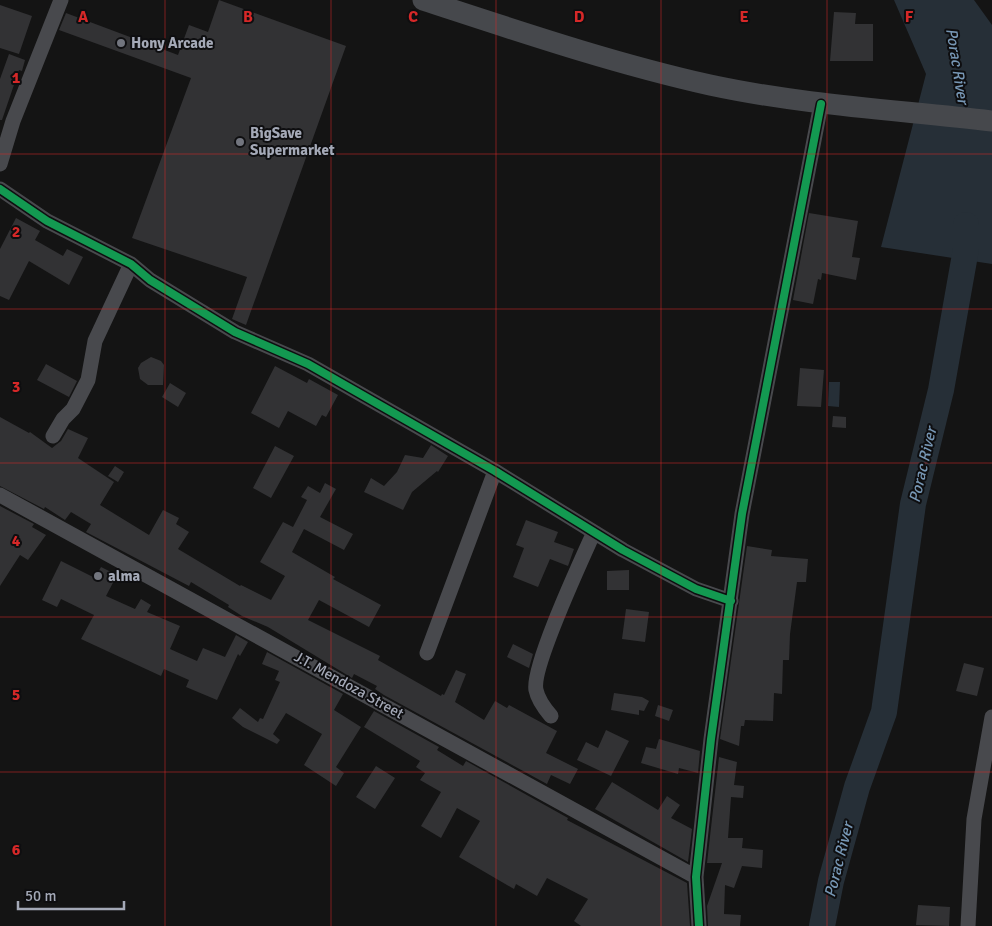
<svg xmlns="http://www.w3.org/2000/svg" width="992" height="926" font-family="Signika,sans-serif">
  <rect width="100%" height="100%" fill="#141414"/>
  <path fill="#262f37" d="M894 0H974L992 25V264L881 247 926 74Z
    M829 382H840L839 407 828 406Z"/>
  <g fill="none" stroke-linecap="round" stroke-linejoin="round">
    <path stroke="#262f37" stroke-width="26" d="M822 926 831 881 857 787 884 712 913 504 941 390 966 249V225"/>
  </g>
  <path fill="#323234" d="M219 0 346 46 246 325 232 319 247 277 132 238 191 78 59 30 66 13 178 55 189 25 208 32Z
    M0 5 32 16 19 54 0 48Z
    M834 12 856 13 855 24H873V61H830Z
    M9 54 25 60 22 71 19 70 2 120H0V79Z
    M809 213 858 221 852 257 860 258 856 280 822 273 821 280 818 279 813 304 793 300Z
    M16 218 40 231 35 240 63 256 67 249 83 257 69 285 29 261 9 300 0 296V249Z
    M151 357 161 361 164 365 163 385H148L140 379 138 368 141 363Z
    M46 364 77 381 69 397 37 380Z
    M275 366 307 383 309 379 338 395 326 417 322 415 316 426 288 411 279 428 251 413Z
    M800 368 824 370 821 407 797 406Z
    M170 383 186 393 178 407 162 397Z
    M833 416 846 417V428L832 427Z
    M0 417 29 433 30 432 52 448 61 441 68 429 88 438 78 458 114 482 100 505 149 535 163 510 179 518 176 524 189 532 178 549 240 586 241 585 271 600 285 576 260 562 272 541 283 522 293 527 307 500 301 497 308 486 320 493 325 483 336 489 320 517 353 534 344 550 304 529 292 552 335 577 333 579 381 605 369 627 319 600 308 620 380 656 378 660 441 696 442 694 444 695 456 670 466 674 455 702 484 720 495 701 507 708 509 705 557 731 546 753 578 769 570 784 551 775 547 784 384 695 375 689 377 686 354 674 352 678 268 627 242 616 228 607 229 605 191 582 189 586 86 532 91 524 71 512 65 520 45 507 44 509 0 486Z
    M431 445 448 456 438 472 437 471 412 492 403 510 364 492 371 478 384 486 397 472 405 455 423 458Z
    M275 446 294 456 271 498 253 488Z
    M115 466 124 472 118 482 108 476Z
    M0 506 34 524 32 527 46 535 28 560 20 555 0 586Z
    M526 520 558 532 554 542 574 549 568 566 550 559 538 587 513 577 524 548 516 545Z
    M747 546 772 550 771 556 808 559 806 582H797L790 634 789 660H783L782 694 774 693 773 721 745 720 744 726H741L739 746 720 739Z
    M61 561 95 578 101 567 117 575 106 596 135 609 141 599 151 605 147 612 180 626 170 649 197 661 203 648 225 657 236 635 248 642 240 656 238 654 217 700 186 687 189 680 164 669 161 676 81 639 94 615 61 599 57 607 42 600Z
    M629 570V590H607V571Z
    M626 609 649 612 645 642 622 639Z
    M513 644 533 654 529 668 507 657Z
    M267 652 343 694 334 710 361 727 336 767 344 773 336 786 304 765 322 734 286 713 273 734 280 740 277 744 243 727 232 718 240 708 258 722 260 718 263 719 280 682 275 680 279 671 262 664Z
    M964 663 984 668 977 696 956 691Z
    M614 693 642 697 649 701 644 711 639 710V715L611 710Z
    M658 705 673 710 669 721 655 716Z
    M374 711 439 747 437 750 463 766 466 761 568 818 567 820 687 883 690 926H581L574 921 588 899 547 878 537 896 516 884 514 889 459 857 480 821 457 808 441 838 421 826 441 792 420 780 425 773 416 767 420 761 364 727Z
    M606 730 629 741 611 776 577 760 586 742 598 748Z
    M659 739 700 751 698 773 679 768 678 774 641 763 646 747 656 749Z
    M719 757 737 762 734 785 744 786 743 798 731 797 728 838H743L742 848 763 850 762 868 742 866 734 888 725 885 724 914 741 915 740 926H708L707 906 722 863H707Z
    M376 766 395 778 375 809 356 797Z
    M612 782 658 810 667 796 680 805 671 818 692 829 688 862 595 809Z
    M918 905 950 907 949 926 916 925Z"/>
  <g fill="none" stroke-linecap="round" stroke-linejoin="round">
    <path stroke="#48494d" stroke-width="15" d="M0 164 13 121 61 0
      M0 189 47 221 131 264 150 280 235 332 308 364 495 471 623 550 696 589 731 601
      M53 436 63 419 73 409 88 380 95 341 131 264
      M0 495 696 877
      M427 653 495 471
      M551 716C545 709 538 700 536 690 531 668 582 559 594 532
      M699 926 696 877 711 739 742 514 821 104
      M968 926 974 819 992 717"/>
    <path stroke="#46484c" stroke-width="21" d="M423 0C518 31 612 63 710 85 803 105 898 110 992 121"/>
    <defs>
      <path id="cycleway" d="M0 189 47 221 131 264 150 280 235 332 308 364 495 471 623 550 696 589 731 601
        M699 926 696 877 711 739 742 514 821 104"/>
    </defs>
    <use href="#cycleway" stroke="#0e0e10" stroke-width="11"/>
    <use href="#cycleway" stroke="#139951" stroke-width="8"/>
  </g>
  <path fill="none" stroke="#d62828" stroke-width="1" stroke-opacity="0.55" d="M165 0V926M331 0V926M496 0V926M661 0V926M827 0V926M0 154H992M0 309H992M0 463H992M0 617H992M0 772H992"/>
  <g fill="#72757e" stroke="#0e0e10" stroke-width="2">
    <circle cx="121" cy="43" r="5"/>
    <circle cx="240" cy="142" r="5"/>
    <circle cx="98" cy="576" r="5"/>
  </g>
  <g text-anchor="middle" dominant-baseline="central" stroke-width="4" stroke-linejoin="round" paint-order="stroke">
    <g font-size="15" font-weight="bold" fill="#a4a9b7" stroke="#0e0e10" text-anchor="start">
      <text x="131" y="43">Hony Arcade</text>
      <text x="250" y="133">BigSave<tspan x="250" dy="17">Supermarket</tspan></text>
      <text x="108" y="576">alma</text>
    </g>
    <g font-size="15" fill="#a4a9b7" stroke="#0e0e10">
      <text transform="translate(349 685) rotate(29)">J.T. Mendoza Street</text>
    </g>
    <g font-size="16" font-style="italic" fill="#7797b5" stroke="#0e0e10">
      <text transform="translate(957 66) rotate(81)">Porac River</text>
      <text transform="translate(923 465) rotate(-77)">Porac River</text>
      <text transform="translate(839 860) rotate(-76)">Porac River</text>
    </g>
  </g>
  <g font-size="16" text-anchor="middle" font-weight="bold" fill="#d62828" stroke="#0e0e10" stroke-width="4" stroke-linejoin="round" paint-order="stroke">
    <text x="83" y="22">A</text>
    <text x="248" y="22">B</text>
    <text x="413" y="22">C</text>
    <text x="579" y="22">D</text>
    <text x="744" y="22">E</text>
    <text x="909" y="22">F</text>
    <text x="16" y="83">1</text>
    <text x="16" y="237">2</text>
    <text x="16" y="392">3</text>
    <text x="16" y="546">4</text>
    <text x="16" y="700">5</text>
    <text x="16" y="855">6</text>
  </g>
  <path d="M18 901v8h106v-8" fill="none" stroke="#a4a9b7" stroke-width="2.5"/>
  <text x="25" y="901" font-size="15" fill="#a4a9b7" stroke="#0e0e10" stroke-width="4" paint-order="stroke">50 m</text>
</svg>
